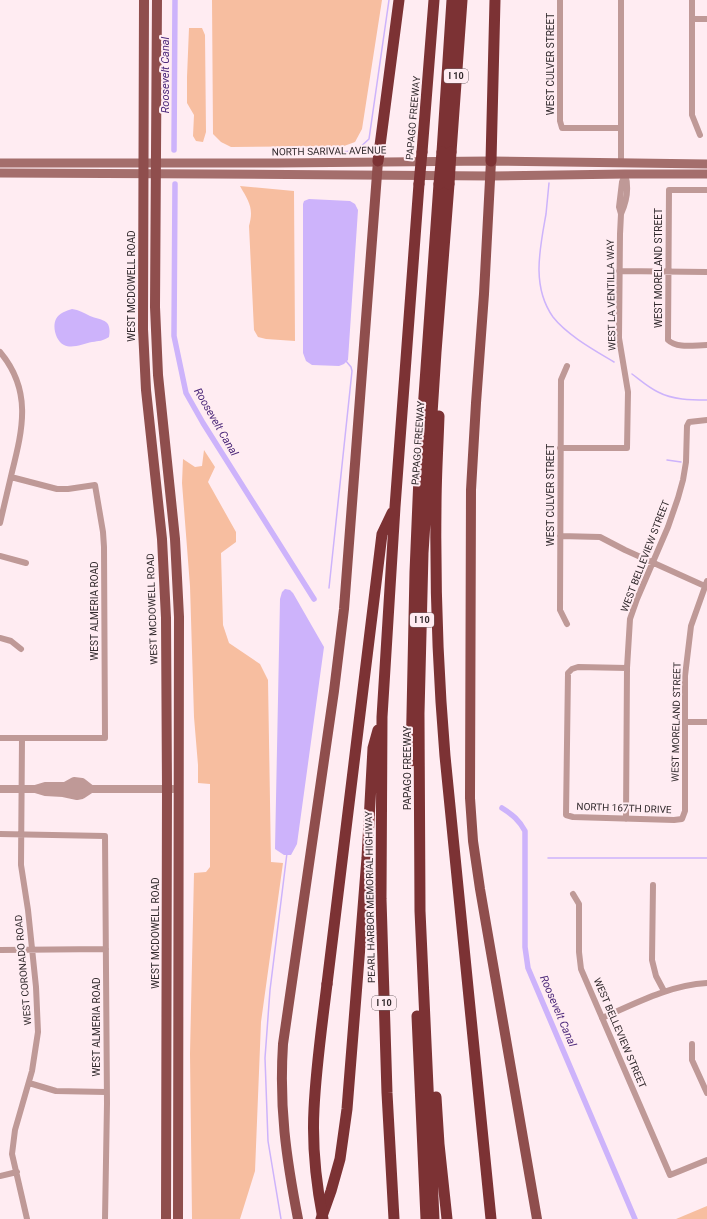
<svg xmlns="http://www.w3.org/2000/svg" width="707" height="1219" font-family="Roboto,sans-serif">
  <rect width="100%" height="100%" fill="#ffecf2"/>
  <path fill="#f7bea0" d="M212 0H382L362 129 355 142 344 146 231 147 221 142 213 134Z
    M189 28H202L205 35 206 132 203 142 196 141 193 136 194 115 187 103V77Z
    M240 186 294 191 295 341 266 339 258 337 254 330 249 226C254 208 249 202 240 186Z
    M204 450 215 467 208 482 236 532V542L221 553 223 625 229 643 260 664 268 680 271 862 283 863 261 1022 255 1171 240 1219H192L190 1054 194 873 206 872 210 867V784L198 783V765L194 717 190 586 182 483 183 459 195 467 202 466Z
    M707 1206V1219H676Z"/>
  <path fill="#cdb3fb" d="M309 199 350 201 355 204 358 210 348 360 344 364 339 366 312 365 306 361 303 353V204L304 201Z
    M72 309C79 310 84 313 90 316 103 321 112 319 109 337 103 341 99 341 92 342 83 344 72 349 64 345 56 341 52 327 56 319 59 313 66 311 72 309Z
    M285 589 290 590 293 593 324 647 297 844 291 855H284L275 849 280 599 282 592Z"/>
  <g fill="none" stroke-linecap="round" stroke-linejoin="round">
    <path stroke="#cdb3fb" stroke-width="1.5" d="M337 152 356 151 369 139 389 0
      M549 183C548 194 547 204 546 214 540 248 531 286 553 317 567 335 594 350 614 362
      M632 374C640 380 649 388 658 392 673 400 691 400 707 400
      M667 460 681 462
      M329 588 352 371 351 367 346 361
      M548 858H707
      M281 1219 268 1141 265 1058 270 990 287 853"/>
    <path stroke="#cdb3fb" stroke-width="5.5" d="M174 150 175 0
      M175 184 174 336 186 393 203 423 314 599
      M502 808C513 815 519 820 525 831V947L528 968 635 1219"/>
    <path stroke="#bf9997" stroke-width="6" d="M560 0V121L562 128H621
      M621 0V164
      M692 0V115L700 135
      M692 19H707
      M707 190H669L668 340C677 349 695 345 707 345
      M621 214C627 201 629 187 625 174
      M619 271 707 272
      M0 352C32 390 23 428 12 472 8 489 4 506 0 523
      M567 366 561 380 560 610 567 624
      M560 448H627L628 392 619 338 620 234 621 214 619 207 622 182 625 174
      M560 536 600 537 625 550 707 587
      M0 556 26 563
      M0 638 11 641 21 649
      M627 668 578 667 572 669 568 673 566 815 573 817 674 820 682 819 685 811V676L691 626 707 581
      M686 722H707
      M0 738H105L104 547 103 532 95 485 68 489H57L11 477
      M22 739 21 865 28 910 36 987 38 1032 32 1071 15 1130 12 1154 27 1219
      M626 819 627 668 630 619 637 599 668 527 678 498 683 480 686 462 687 426 689 422 707 420
      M0 834 105 836 107 1103 105 1219
      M653 885 652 960 656 976 664 991
      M573 894 579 904V952L581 969 670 1175 707 1160
      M0 950 106 949
      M602 1018C636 1003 670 985 707 983
      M692 1044V1060L707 1093
      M29 1083 56 1091 106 1092
      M0 1176 17 1172"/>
    <path stroke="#bf9997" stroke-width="8" d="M65 788V786L70 788 87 787
      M0 789H35L45 786H65L74 781 82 782 91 789H173
      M35 789 45 792 63 793 77 796 82 795 91 789"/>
    <path stroke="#a46e6c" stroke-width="9" d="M0 163H278L491 161 707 164
      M0 173 210 174 491 176 625 174H707"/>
    <path stroke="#8f4e4d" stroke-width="10" d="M144 0 143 329 146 390 162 539 166 618 167 789 166 1219
      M157 0 155 307 158 375 175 539 179 617 178 1219
      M491 161 484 294 476 403 471 490 470 798 473 841 480 889 537 1219
      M298 1219C286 1157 279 1107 283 1044L334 691 344 609 378 161"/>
    <path stroke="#7c3234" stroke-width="11" d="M422 152 434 0
      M442 152 452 0
      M451 152 462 0
      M378 161 399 0
      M491 161 495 0
      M439 416C438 447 436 477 436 507 435 590 438 673 445 756L491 1219
      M411 761 415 572 420 453 439 184
      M327 984 382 534 392 513
      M417 1016 426 1219
      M436 1097 439 1144 447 1219
      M321 1219 331 1191 340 1159 347 1109 367 858 373 748 378 730
      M394 1219 387 1093 381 899 382 717 395 507 419 184
      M434 1219 420 911 419 713 423 553 436 352 449 184"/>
    <path stroke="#7c3234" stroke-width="11" d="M419 184 422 152
      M439 184 442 152
      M449 184 451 152
      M323 1219C316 1183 312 1146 314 1109 316 1067 322 1025 327 984"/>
  </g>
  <g text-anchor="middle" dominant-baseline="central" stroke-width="4" stroke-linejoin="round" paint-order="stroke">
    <g fill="#ffecf2" stroke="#706569" stroke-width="1">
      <rect x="444" y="69" width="24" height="14" rx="3"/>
      <rect x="410" y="613" width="24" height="14" rx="3"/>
      <rect x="372" y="996" width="24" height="14" rx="3"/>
    </g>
    <g font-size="9" font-weight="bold" fill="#332b2e">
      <text x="456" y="76">I 10</text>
      <text x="422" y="620">I 10</text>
      <text x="384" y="1003">I 10</text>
    </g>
    <g font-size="10" fill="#332b2e" stroke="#ffecf2">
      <text transform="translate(550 64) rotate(-90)">WEST CULVER STREET</text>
      <text transform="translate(413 118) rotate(-85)">PAPAGO FREEWAY</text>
      <text transform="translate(329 151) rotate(-1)">NORTH SARIVAL AVENUE</text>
      <text transform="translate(658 268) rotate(-90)">WEST MORELAND STREET</text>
      <text transform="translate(131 286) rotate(-90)">WEST MCDOWELL ROAD</text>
      <text transform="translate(611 295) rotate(-91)">WEST LA VENTILLA WAY</text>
      <text transform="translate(418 443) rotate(-86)">PAPAGO FREEWAY</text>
      <text transform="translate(550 495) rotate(-90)">WEST CULVER STREET</text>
      <text transform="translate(645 556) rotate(-69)">WEST BELLEVIEW STREET</text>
      <text transform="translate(152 609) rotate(-92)">WEST MCDOWELL ROAD</text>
      <text transform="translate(94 611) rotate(-90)">WEST ALMERIA ROAD</text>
      <text transform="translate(676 722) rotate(-89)">WEST MORELAND STREET</text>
      <text transform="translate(407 768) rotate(-90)">PAPAGO FREEWAY</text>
      <text transform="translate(624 808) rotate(2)">NORTH 167TH DRIVE</text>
      <text transform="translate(370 897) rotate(-91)">PEARL HARBOR MEMORIAL HIGHWAY</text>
      <text transform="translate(155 933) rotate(-90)">WEST MCDOWELL ROAD</text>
      <text transform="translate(23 970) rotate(-95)">WEST CORONADO ROAD</text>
      <text transform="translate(96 1027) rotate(-90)">WEST ALMERIA ROAD</text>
      <text transform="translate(620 1033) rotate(67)">WEST BELLEVIEW STREET</text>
    </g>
    <g font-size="11" font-style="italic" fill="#4d297a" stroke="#ffecf2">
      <text transform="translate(165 75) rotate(-90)">Roosevelt Canal</text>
      <text transform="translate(216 422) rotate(60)">Roosevelt Canal</text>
      <text transform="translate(558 1011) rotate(67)">Roosevelt Canal</text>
    </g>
  </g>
</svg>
